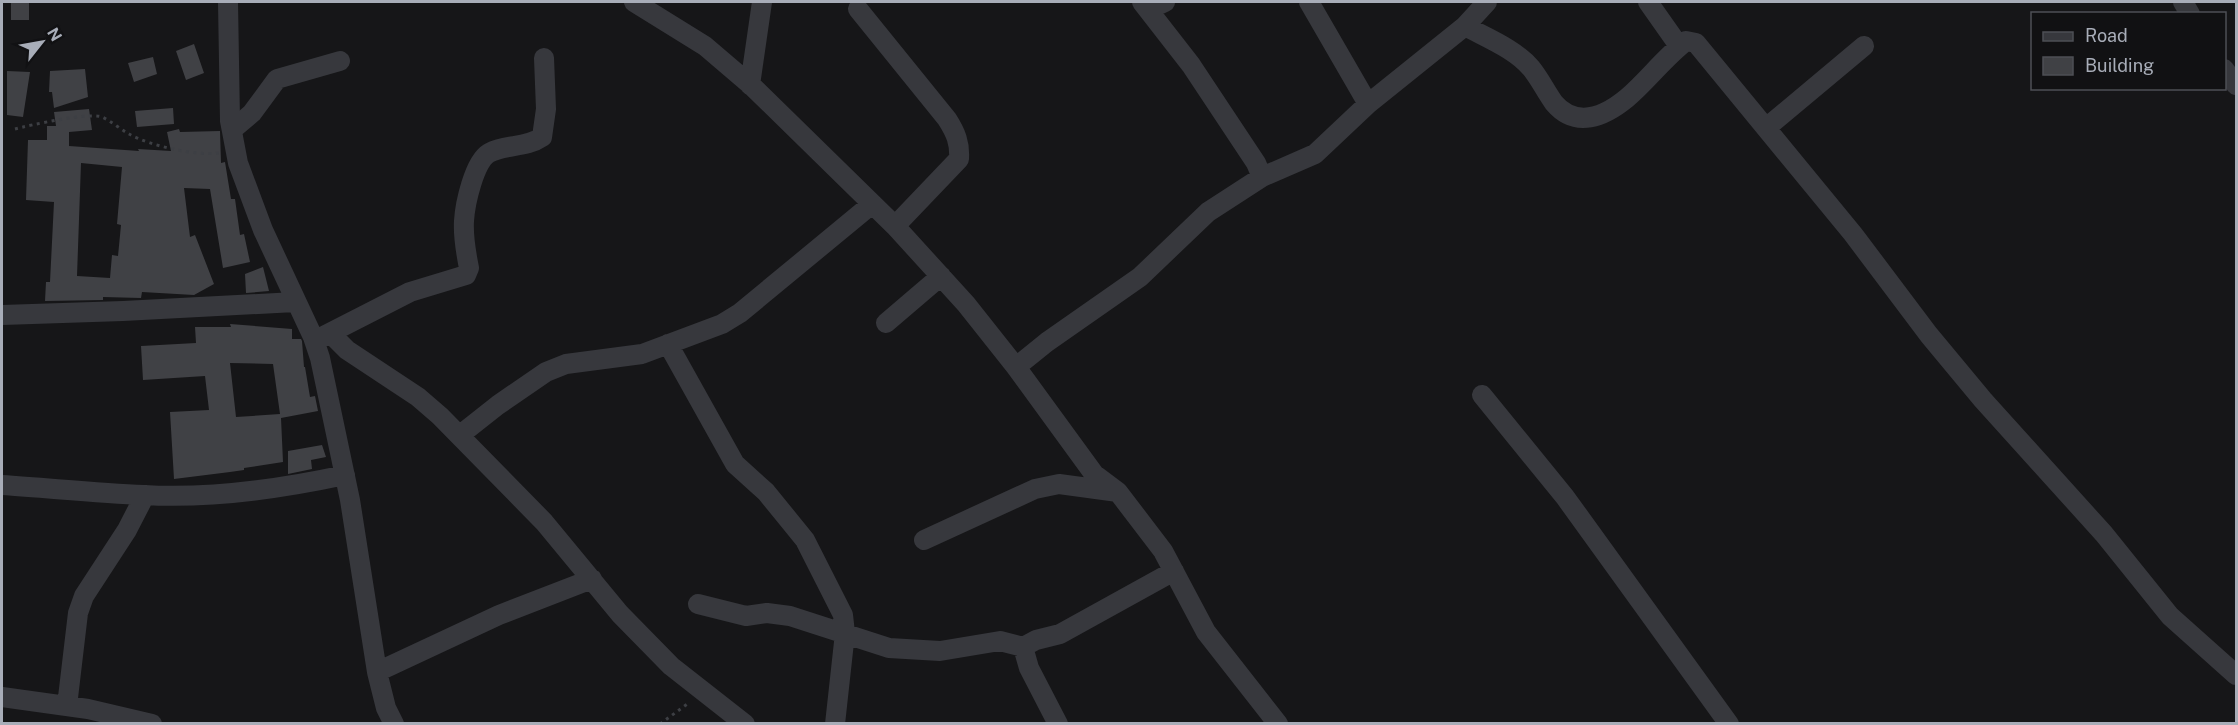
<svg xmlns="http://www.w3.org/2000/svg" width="2238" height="725" font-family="'Public Sans',sans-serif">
  <rect width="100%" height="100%" fill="#161618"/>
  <path fill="#404145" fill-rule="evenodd" d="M11 2H29V20H11Z
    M194 44 204 73 186 80 176 51Z
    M153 57 157 74 134 82 128 63Z
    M85 69 88 97 54 108 52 92H49L50 71Z
    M7 71 30 72 23 117 7 115Z
    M173 108 174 124 137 127 135 111Z
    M89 109 92 130 69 132V146L139 151 138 149 171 151 167 132 179 129 180 132 220 131 221 163 225 162 231 199H235L240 235 244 234 250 262 223 268 210 189 184 188 190 237 195 235 214 284 194 295 142 292 141 298 103 297V300L45 301 46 282H50L54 202 26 200 28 140H47V126H56L54 112ZM81 163 122 167 117 224 121 225 118 256 112 255 110 278 77 276Z
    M263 267 269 291 246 293 245 274Z
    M230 324 292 329V339H301L302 341 304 367H305L310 397 315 396 318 411 281 418 283 462 244 468V470L230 472 174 479 170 412 209 410 205 376 143 380 141 346 196 343 195 327H231ZM230 363 273 364 280 414 236 417Z
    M322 445 326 457 311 460 312 469 288 474V451Z"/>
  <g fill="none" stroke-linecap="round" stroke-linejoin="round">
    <path stroke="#3d3f44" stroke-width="3" stroke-dasharray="3 4.5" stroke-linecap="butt" d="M15 129C30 125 90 112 102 117 111 121 120 129 129 134 150 146 196 156 219 153
      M660 724 690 702"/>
    <path stroke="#37383d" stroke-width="20" d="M228 2 230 121 238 163 263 230 313 337 320 358 350 500 377 672 386 708 394 724
      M634 2 705 46 753 87 895 226 966 304 1016 367 1094 474 1118 492 1163 551 1206 632 1278 724
      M1142 2 1191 65 1256 163 1262 177
      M1309 2 1368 104
      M1648 2 1679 46
      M2183 2 2190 14
      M858 9 947 119C956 133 960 143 959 159L895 226
      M1148 10 1165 2
      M1465 26C1487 38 1515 49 1531 68 1540 79 1546 92 1554 103 1576 129 1604 117 1627 98 1648 80 1664 58 1686 41L1696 43 1853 234 1929 335 1983 400 2104 534 2170 616 2236 675
      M2224 69 2236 85
      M750 85 762 2
      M1766 128 1864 46
      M232 130 252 113 277 79 340 61
      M2 315 123 311 295 302
      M886 323 941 276
      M330 333 347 350 418 397 440 416 544 522 620 614 671 666 745 724
      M318 339 410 292 466 275 469 268C466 253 463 237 464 221 465 204 474 162 489 153 506 144 526 148 542 137L546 109 544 58
      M668 344 735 464 766 492 805 540 843 615 845 633 835 724
      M1016 367 1047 342 1140 277 1208 212 1262 177 1315 154 1368 104 1465 26 1487 2
      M1482 395 1565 497 1729 724
      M460 435 498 405 546 372 566 364 642 354 722 324 740 313 872 204
      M2 485C49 488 96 493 144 495 210 499 280 489 345 475
      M924 540 1035 489 1059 484 1118 492
      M698 604 746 616 767 613 790 616 889 648 940 651 1000 641 1023 647
      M377 672 499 615 592 579
      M2 697 88 709 152 724
      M67 706 78 613 84 596 127 530 145 495
      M1058 724 1029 668 1023 647 1036 640 1060 634 1174 571"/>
  </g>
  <rect width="2238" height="725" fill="none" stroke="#a8adb8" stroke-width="6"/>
  <rect x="2031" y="12" width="195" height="78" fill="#111113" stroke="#4d4f55" stroke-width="1.5"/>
  <rect x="2043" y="32" width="30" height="9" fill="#37383d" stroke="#4d4f55" stroke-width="1.5"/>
  <text x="2085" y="42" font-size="18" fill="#a8adb8">Road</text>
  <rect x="2043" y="57" width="30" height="18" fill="#404145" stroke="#4d4f55" stroke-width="1.5"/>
  <text x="2085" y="72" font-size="18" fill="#a8adb8">Building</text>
  <g transform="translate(42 42) rotate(59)" stroke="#111113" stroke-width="4.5" paint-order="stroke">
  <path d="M0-4.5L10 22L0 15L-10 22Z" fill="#a8adb8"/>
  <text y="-9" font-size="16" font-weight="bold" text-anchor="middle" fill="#a8adb8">N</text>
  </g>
</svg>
